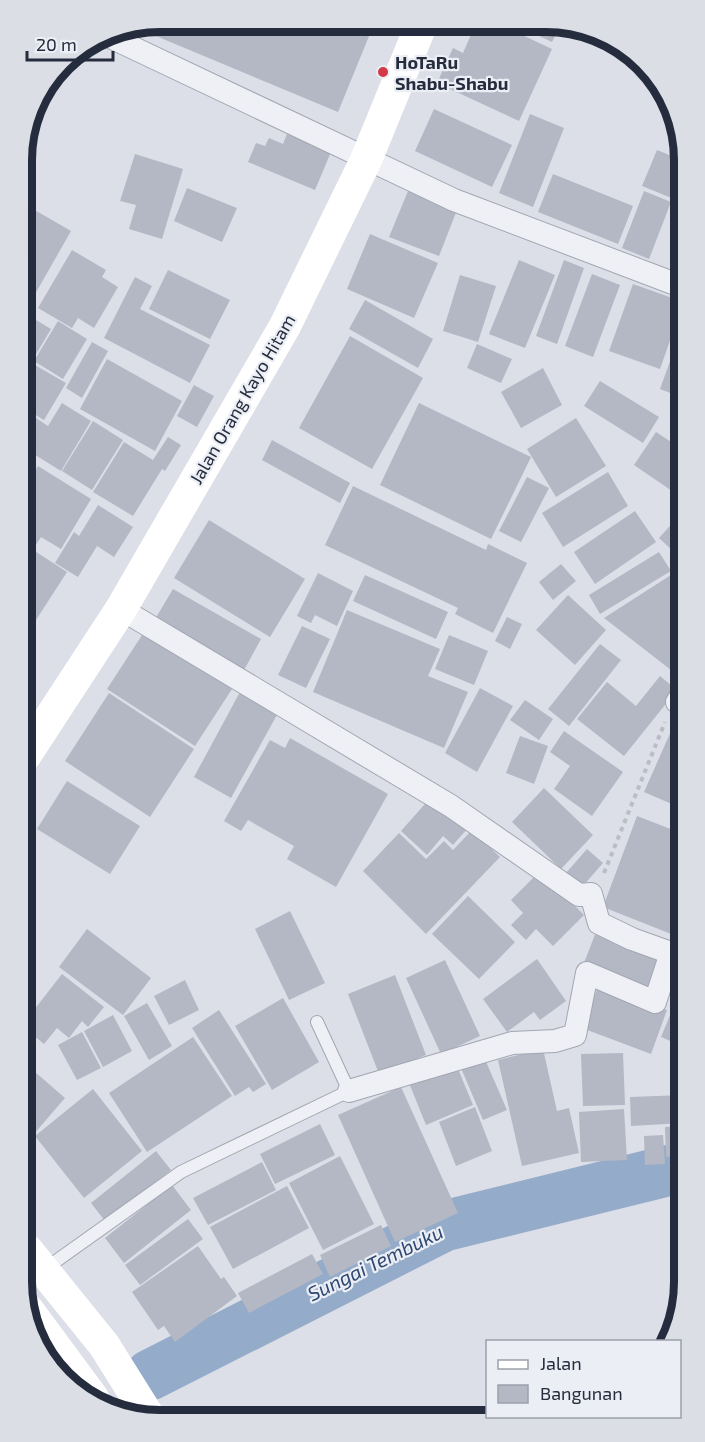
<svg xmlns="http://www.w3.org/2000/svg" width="705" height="1442" font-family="'Exo 2',sans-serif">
  <rect width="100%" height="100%" fill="#dcdfe7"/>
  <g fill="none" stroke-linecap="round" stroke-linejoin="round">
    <path stroke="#94abc9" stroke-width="51" d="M150 1375 444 1226 683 1167"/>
  </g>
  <path fill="#b3b8c4" d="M160 21 369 22 374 24 338 112 132 26Z
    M476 23H497L552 49 519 121 437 83 453 48 463 53Z
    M511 23 561 24 552 42Z
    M584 30 629 52 626 59 581 37Z
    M434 109 512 145 492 187 415 151Z
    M530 114 564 128 533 207 499 193Z
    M287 134 331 152 315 190 248 162 256 143 265 146 269 138 283 144Z
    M657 150 677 158V189L674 199 642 186Z
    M135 154 183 169 162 239 129 229 136 205 120 201Z
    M553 174 633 206 618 244 538 212Z
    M187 188 237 208 222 242 174 221Z
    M408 191 457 210 439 256 389 237Z
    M644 191 671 202 649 259 622 248Z
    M26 205 71 231 30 303 23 299V211Z
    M370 234 438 263 414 318 347 289Z
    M72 250 106 270 102 277 118 287 94 328 78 318 72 328 38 308Z
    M519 260 555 275 525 348 489 334Z
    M564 260 584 268 557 344 536 336Z
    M168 270 230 300 210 339 149 309Z
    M592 274 620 285 593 357 565 346Z
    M460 275 496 286 478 342 443 331Z
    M135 277 152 286 140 309 210 345 190 383 104 338Z
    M633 284 678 300V318L660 369 609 351Z
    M365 300 433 339 418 368 349 329Z
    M26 314 51 329 23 376V319Z
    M58 321 87 339 63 379 34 361Z
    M350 336 423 378 372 469 299 428Z
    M678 339V396L660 389Z
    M92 342 108 351 82 398 66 388Z
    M477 344 512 359 501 383 467 368Z
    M107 359 182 401 155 451 80 409Z
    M33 364 66 383 44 420 24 408 23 381Z
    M543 368 562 405 521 428 501 392Z
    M600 381 659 417 643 443 584 406Z
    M194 385 214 396 197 427 177 416Z
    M62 403 91 421 61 471 24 448V438L36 418 48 426Z
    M419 403 531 457 491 539 380 485Z
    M24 411 34 418 24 434Z
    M576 418 606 466 556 497 527 449Z
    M93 421 123 440 92 490 62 471Z
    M656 432 679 447V482L672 491 634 465Z
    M168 437 181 445 165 471 162 469 133 516 93 492 124 442 153 460Z
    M272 440 350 483 340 503 262 460Z
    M24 460 35 467 24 485Z
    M38 466 91 499 61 549 41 537 34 548 24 542V488Z
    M608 472 628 506 563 547 542 513Z
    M527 477 549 488 521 542 499 531Z
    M353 486 486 550 488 544 527 563 493 633 455 614 458 608 325 545Z
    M98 505 133 527 114 557 97 546 78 577 55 563 74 532 79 536Z
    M635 511 656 542 595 584 574 552Z
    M679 516V547L674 552 659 538Z
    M209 520 305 579 270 637 174 578Z
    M24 544 67 572 25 637 24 587Z
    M659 552 671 571 600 614 589 595Z
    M561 564 576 581 553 600 539 582Z
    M318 573 353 591 337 626 315 615 311 623 297 616Z
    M674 573 679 581 680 664 671 670 604 618Z
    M365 575 448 612 436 639 353 601Z
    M173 589 261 639 243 672 154 621Z
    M568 595 606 630 575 665 536 630Z
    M347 610 440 649 428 676 468 692 444 748 313 692Z
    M507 617 522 624 510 649 495 641Z
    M302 626 330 639 306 688 278 675Z
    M144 632 232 689 195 746 107 689Z
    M449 635 488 651 474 685 435 669Z
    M600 644 621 660 569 726 548 709Z
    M660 676 677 690 624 756 577 719 607 682 636 706Z
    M480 688 513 706 477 772 445 753Z
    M240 692 278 713 231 798 194 777Z
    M109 693 194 749 150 817 65 761Z
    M525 700 553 719 539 740 510 720Z
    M680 711 681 808 644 792Z
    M564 731 623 772 592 816 554 789 570 766 550 752Z
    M520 736 548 746 534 784 506 773Z
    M290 738 388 794 336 887 287 859 294 846 248 820 241 831 224 821 270 740 285 748Z
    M67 781 140 826 110 874 37 829Z
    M544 788 593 835 561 869 512 822Z
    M432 796 468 828 453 845 443 836 427 855 401 831Z
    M637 816 681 833V908L671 934 603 907Z
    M472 830 500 857 426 934 363 871 399 833 426 859 444 841 453 850Z
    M587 849 603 863 582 887 566 873Z
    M540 871 584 915 553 946 536 929 526 940 511 925 523 913 511 900Z
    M468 896 515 942 479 979 432 934Z
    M290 911 325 983 289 1000 255 929Z
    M682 928V949L674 946Z
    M87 929 151 978 123 1015 59 967Z
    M596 932 665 958 651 995 582 968Z
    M537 959 566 1001 540 1020 534 1012 507 1032 483 999Z
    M445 960 480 1036 441 1054 406 978Z
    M62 974 104 1007 88 1027 82 1021 69 1038 57 1028 44 1044 27 1030V1019Z
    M395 975 426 1055 379 1074 348 994Z
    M185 980 199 1010 169 1025 154 996Z
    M599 984 667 1010 651 1054 582 1028Z
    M682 986V1046L661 1037Z
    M283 998 319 1062 272 1090 235 1026Z
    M147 1003 172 1046 149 1060 124 1016Z
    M219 1010 266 1084 253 1092 249 1087 235 1096 192 1028Z
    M113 1015 132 1051 103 1067 84 1031Z
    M82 1032 101 1068 77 1080 58 1045Z
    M193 1037 232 1096 147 1152 109 1093Z
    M543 1049 557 1111 569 1108 579 1153 522 1166 498 1060Z
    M623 1053 625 1105 583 1106 581 1054Z
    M484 1057 507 1110 483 1120 461 1068Z
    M456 1064 473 1105 426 1125 409 1083Z
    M27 1065 65 1098 27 1142Z
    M401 1087 458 1213 395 1242 338 1115Z
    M93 1089 142 1151 84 1198 35 1136Z
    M683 1095V1123L631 1126 630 1097Z
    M475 1107 492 1151 456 1166 439 1122Z
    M624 1109 627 1160 581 1162 579 1112Z
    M320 1124 335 1155 275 1184 260 1154Z
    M683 1126V1156L666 1157 665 1127Z
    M663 1135 665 1164 645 1165 644 1136Z
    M156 1151 171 1170 105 1221 91 1203Z
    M340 1156 374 1224 323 1250 289 1183Z
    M262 1162 276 1190 208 1225 193 1198Z
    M172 1185 191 1210 124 1263 105 1238Z
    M287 1186 309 1228 233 1269 210 1227Z
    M188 1219 203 1239 140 1285 125 1265Z
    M381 1225 391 1246 330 1277 320 1255Z
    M198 1246 221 1279 224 1277 237 1296 175 1342 164 1326 158 1330 132 1292Z
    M312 1254 323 1274 249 1313 238 1293Z"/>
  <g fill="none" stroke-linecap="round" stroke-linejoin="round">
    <defs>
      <path id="service" d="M45 1269 181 1172 349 1091 317 1022"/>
      <path id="minor" d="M104 34 454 200 678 285
        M121 609 451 806 579 895 591 894 599 923 632 939 671 953 655 1002 587 973 575 1035 555 1041 512 1043 349 1091
        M680 698 677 702 680 703"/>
    </defs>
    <use href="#service" stroke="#a1a6b1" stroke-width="14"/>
    <use href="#minor" stroke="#a1a6b1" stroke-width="24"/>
    <path stroke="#babdc5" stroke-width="4" stroke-dasharray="4.5 4.5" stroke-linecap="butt" d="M604 873 665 722"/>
    <use href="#service" stroke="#eef0f5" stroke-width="12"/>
    <use href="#minor" stroke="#eef0f5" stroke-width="22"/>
    <path stroke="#fff" stroke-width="32" d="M25 756 121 609 285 326 366 160 422 23
      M28 1251 104 1345 151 1420
      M28 1310 93 1398"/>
  </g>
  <circle fill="#d33947" stroke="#ebeef4" stroke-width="2" cx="383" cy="72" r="6"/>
  <g text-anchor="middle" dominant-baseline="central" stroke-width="4.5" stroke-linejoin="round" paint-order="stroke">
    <g font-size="18" font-weight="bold" fill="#252c3d" stroke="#ebeef4" text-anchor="start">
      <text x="395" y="62">HoTaRu<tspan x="395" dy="21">Shabu-Shabu</tspan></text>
    </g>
    <g font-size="18" fill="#252c3d" stroke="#ebeef4">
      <text transform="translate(242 399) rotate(-60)">Jalan Orang Kayo Hitam</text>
    </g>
    <g font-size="20" font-style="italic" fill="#2e4872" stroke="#ebeef4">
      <text transform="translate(375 1262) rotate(-26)">Sungai Tembuku</text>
    </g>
  </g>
  <path d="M0 0H705V1442H0ZM160 32H546A128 128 0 0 1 674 160V1282A128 128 0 0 1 546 1410H160A128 128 0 0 1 32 1282V160A128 128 0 0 1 160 32Z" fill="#dbdee5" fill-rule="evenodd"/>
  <path fill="none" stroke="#252c3d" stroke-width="8" d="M160 32H546A128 128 0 0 1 674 160V1282A128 128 0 0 1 546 1410H160A128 128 0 0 1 32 1282V160A128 128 0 0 1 160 32Z"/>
  <rect x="486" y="1340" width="195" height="78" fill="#ebeef4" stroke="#9ca0ab" stroke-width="1.5"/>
  <rect x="498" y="1360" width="30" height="9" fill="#ffffff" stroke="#9ca0ab" stroke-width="1.5"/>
  <text x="540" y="1370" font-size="18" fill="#252c3d">Jalan</text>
  <rect x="498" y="1385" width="30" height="18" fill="#b3b8c4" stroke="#9ca0ab" stroke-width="1.5"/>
  <text x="540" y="1400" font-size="18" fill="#252c3d">Bangunan</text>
  <path d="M27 51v9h86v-9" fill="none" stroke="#252c3d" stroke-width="3"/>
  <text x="36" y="51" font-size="18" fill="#252c3d" stroke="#ebeef4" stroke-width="4.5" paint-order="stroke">20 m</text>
</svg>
